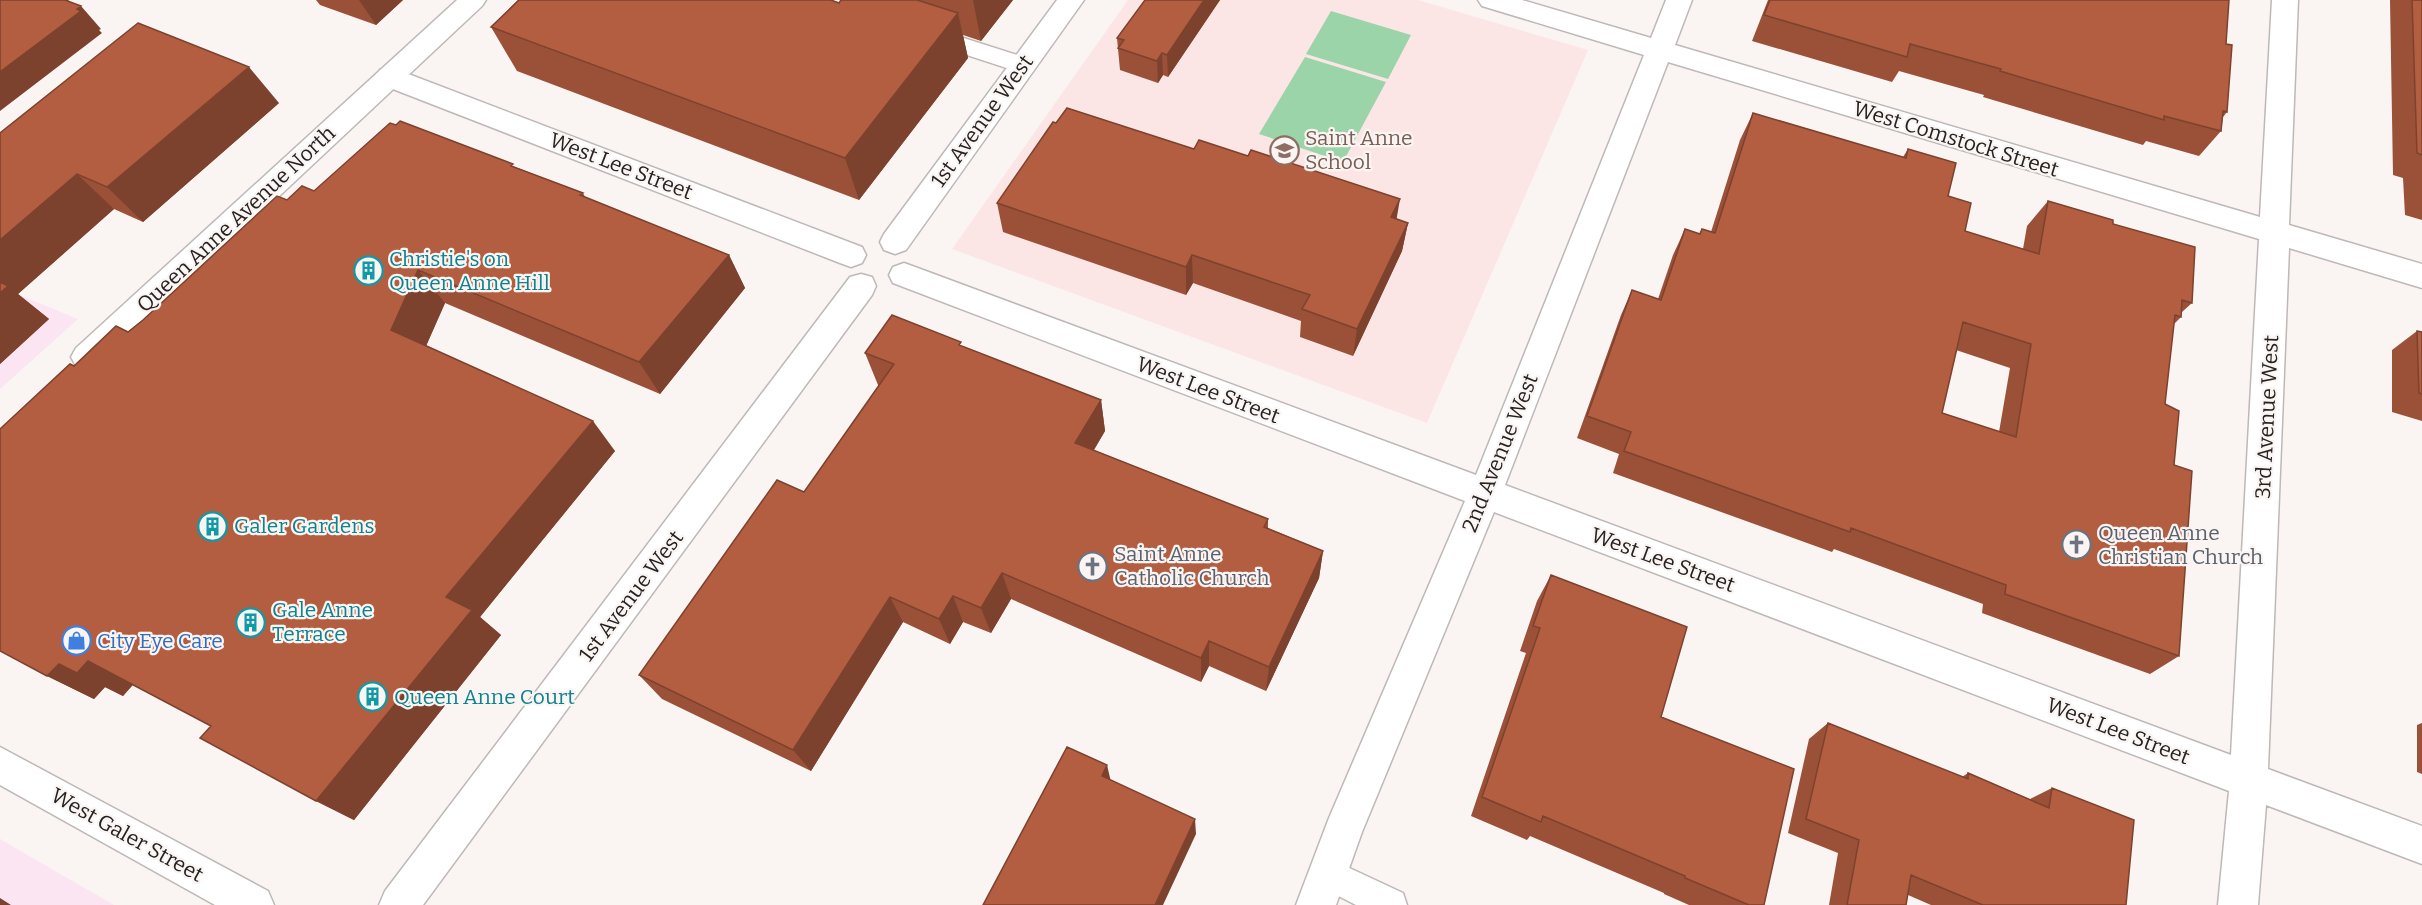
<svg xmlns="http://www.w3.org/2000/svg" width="2422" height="905" font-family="Bitter,serif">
  <rect width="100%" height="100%" fill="#faf5f3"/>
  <path fill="#fbe5f2" d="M0 287 78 319 0 389Z
    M0 839 114 905H0Z"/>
  <path fill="#fce6e5" d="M1128 0H1418L1588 50 1427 423 952 249Z"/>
  <path fill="#9ad4a8" d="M1331 11 1411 35 1388 79 1306 54Z
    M1305 57 1386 82 1343 162 1259 134Z"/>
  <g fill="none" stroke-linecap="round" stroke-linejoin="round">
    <defs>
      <path id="service" d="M932 28 1030 59 1033 65 1030 71 1022 73 924 41 921 36 924 31Z
        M1328 858 1403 893 1407 905H1356L1317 885 1312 874 1317 863Z"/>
      <path id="minor" d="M1057 0H1084L906 250 895 254 884 250 880 242 884 234Z
        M1478 0H1522L1651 38 1666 0H1692L1675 45 2260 217 2272 0H2298L2289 225 2422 264V288L2289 248 2268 769 2422 826V864L2266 805 2258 905H2218L2229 791 1494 512 1362 832 1336 905H1296L1329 818 1465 501 893 283 889 275 893 267 904 263 915 267 1476 475 1644 55 1482 6ZM1668 62 2259 239 2231 755 1505 485Z
        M390 67 862 247 866 255 862 263 851 267 840 263 380 84 376 77 380 70Z
        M861 274 872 277 876 286 872 295 423 905H379L385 891 850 277Z"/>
      <path id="tertiary" d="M0 747 268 891 274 905H215L0 785Z"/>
      <path id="secondary" d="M457 0H486L482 6 98 366 87 370 76 366 71 357 76 348Z"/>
    </defs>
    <use href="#service" stroke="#beb8b6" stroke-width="3"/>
    <use href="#minor" stroke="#beb8b6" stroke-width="3"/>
    <use href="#tertiary" stroke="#beb8b6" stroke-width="3"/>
    <use href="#secondary" stroke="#beb8b6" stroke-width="3"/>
    <use href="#service" fill="#fff" fill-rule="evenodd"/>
    <use href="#minor" fill="#fff" fill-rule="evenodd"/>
    <use href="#tertiary" fill="#fff" fill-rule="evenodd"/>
    <use href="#secondary" fill="#fff" fill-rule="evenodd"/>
  </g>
  <path fill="#9a5138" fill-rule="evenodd" d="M316 0H403L376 25 320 5Z
    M518 0H831L839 3 841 0H1013L981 41 963 35 968 58 859 200 517 71 491 27Z
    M1145 0H1220L1168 77 1163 75 1158 83 1120 70 1117 38Z
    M1768 0H2229L2226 44 2227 112 2223 117 2221 131 2199 156 2146 141 2143 145 1983 97 1984 95 1899 71 1892 82 1752 41Z
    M2390 0H2422V220L2405 215 2403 178 2393 175Z
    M279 103 143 222 114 209 18 294 49 319 0 364V133Z
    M1753 113 1903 157 1908 149 1948 196 1965 231 2023 249 2027 226 2048 201 2113 224 2192 303 2182 312 2181 317 2174 324 2165 404 2174 465 2179 656 2150 674 1982 613 1983 604 1834 549 1832 552 1613 473 1619 454 1577 438 1621 315 1632 290 1658 299 1673 255 1685 229 1699 234 1702 229 1711 232 1740 140ZM1956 350 2010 368 1999 432 1942 413Z
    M396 125 515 167 583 193 585 197 729 255 745 288 660 394 445 303 426 346 615 451 480 617 501 635 354 820 316 801 211 726 133 685 123 696 105 687 94 699 47 676 74 366 128 332 287 200 314 191Z
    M1194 149 1408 223 1402 251 1353 356 1300 337 1301 321 1193 283 1186 295 1003 232 997 203Z
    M2417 331 2422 332V421L2392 412V350Z
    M962 346 1101 400 1105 431 1094 450 1268 519V528L1323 551 1319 578 1266 691 1209 666 1201 682 1011 599 991 633 963 622 950 644 903 622 811 771 662 699 639 675 804 492 879 385H878L865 353Z
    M1551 575 1661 717 1764 905H1689L1664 894V893L1530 836 1527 840 1471 816 1526 653 1520 651 1537 601Z
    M1828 723 1962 777 1968 773 2030 799 2052 788 2126 905H1931L1908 895 1906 905H1829L1838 853 1788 833 1809 739Z
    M2422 723V774L2417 772V725Z"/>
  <path fill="#7d422e" d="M65 0H68L79 12 77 9 81 6 101 29 99 30 102 33 0 111V72Z
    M359 0H403L376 25Z
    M973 0H1013L981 41Z
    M1204 0H1220L1168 77 1167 55Z
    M958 13 968 58 859 200 845 158Z
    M1162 53 1163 75 1158 83 1157 61Z
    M249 67 279 103 143 222 107 187Z
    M77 174 114 209 18 294 49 319 0 364V240Z
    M1400 199 1395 228 1391 217Z
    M1408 223 1402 251 1353 356 1357 329Z
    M729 255 745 288 660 394 639 362Z
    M1192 255 1193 283 1186 295V267Z
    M418 270 445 303 419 362 391 330Z
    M1101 400 1105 431 1080 473 1075 443Z
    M593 421 615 451 480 617 501 635 354 820 316 801 446 597Z
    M1323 551 1319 578 1266 691 1269 667Z
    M1002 573 1011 599 991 633 981 608Z
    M953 596 963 622 950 644 939 619Z
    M890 597 903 622 811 771 793 750Z
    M1209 641V666L1201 682V658Z
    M88 661 133 684 123 696 77 673Z
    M59 664 105 687 94 699 47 676Z
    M1107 765 1111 782 1102 776Z
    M1195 819 1196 834 1163 905H1155Z
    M0 898 11 905H0Z"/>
  <path fill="#b35e41" stroke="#7d422e" stroke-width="1.5" fill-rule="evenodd" d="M0 0H65L81 6 77 9 81 11 0 72Z
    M519 0H831L839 3 841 0H917L958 13 845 158 491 27Z
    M1145 0H1204L1167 55 1162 53 1157 61 1118 48 1124 40 1117 38Z
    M1770 0H2229L2226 44 2232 45 2227 112 2223 111 2221 131 2164 116V120L2000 71 2001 69 1910 44 1907 57 1764 15Z
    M2412 0H2422V155L2417 153Z
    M138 23 249 67 107 187 77 174 0 240V133Z
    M1067 108 1194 149 1199 140 1248 156 1251 150 1400 199 1391 217 1408 223 1357 329 1302 309 1310 295 1192 255 1186 267 997 203 1053 122 1056 123Z
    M1753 113 1906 158 1908 149 1956 163 1948 196 1971 203 1965 231 2039 254 2048 201 2113 220V224L2195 247 2192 303 2182 300 2181 317 2175 315 2165 404 2179 411 2174 465 2192 471 2179 656 2005 594 2006 585 1851 528 1850 532 1624 451 1631 432 1587 416 1632 290 1661 300 1685 229 1700 234 1702 229 1715 233ZM1963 322 2031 344 2016 437 1942 413Z
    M400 121 513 164 511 166 583 193 580 195 729 255 639 362 418 270 391 330 593 421 446 597 472 610 316 801 200 738 211 726 88 661 77 673 59 664 47 676 0 651V429L70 364 74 366 116 326 128 332 143 320 277 196 287 200 302 186 314 191 390 123 396 125Z
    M0 282 8 286 0 293Z
    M892 315 961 342 959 345 1101 400 1075 443 1268 519 1264 527 1323 551 1269 667 1209 641 1201 658 1002 573 981 608 953 596 939 619 890 597 793 750 639 675 777 480 804 492 894 364 865 353Z
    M2417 331 2422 332V394L2419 393Z
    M1551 575 1687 627 1661 717 1794 769 1764 905H1749L1685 878V876L1543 816 1541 822 1482 797 1540 628 1533 626Z
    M1828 723 1968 779V773L2049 808 2052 788 2134 820 2126 905H1983L1911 875 1906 905H1847L1859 840 1806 819Z
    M1067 747 1107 765 1102 776 1195 819 1155 905H983Z"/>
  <defs>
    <symbol id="school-ring" viewBox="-11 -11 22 22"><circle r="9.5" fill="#faf5f3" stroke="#8d6e63" stroke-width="1.5"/><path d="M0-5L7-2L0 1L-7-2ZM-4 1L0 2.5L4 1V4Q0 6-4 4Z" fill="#8d6e63"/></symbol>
    <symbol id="building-ring" viewBox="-11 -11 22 22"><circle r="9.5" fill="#faf5f3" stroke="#0f9aa8" stroke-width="1.5"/><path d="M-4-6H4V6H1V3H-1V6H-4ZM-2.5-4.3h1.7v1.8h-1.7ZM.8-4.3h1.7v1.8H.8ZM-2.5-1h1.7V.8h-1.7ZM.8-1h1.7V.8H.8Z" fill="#0f9aa8"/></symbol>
    <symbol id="church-ring" viewBox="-11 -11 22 22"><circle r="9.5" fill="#faf5f3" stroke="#6b7280" stroke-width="1.5"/><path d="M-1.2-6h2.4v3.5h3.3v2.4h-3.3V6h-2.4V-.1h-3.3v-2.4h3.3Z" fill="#6b7280"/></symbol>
    <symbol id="shop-ring" viewBox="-11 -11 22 22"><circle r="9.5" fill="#faf5f3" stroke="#3f7fe0" stroke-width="1.5"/><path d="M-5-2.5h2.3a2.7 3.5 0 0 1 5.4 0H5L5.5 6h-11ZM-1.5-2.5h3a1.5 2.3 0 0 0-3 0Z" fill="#3f7fe0"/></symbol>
  </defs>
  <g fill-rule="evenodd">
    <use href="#school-ring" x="1268" y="134" width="33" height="33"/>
    <use href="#building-ring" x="352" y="254" width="33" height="33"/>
    <use href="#building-ring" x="196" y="510" width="33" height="33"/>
    <use href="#church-ring" x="2060" y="528" width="33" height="33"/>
    <use href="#church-ring" x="1076" y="550" width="33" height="33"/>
    <use href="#building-ring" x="234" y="606" width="33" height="33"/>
    <use href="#shop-ring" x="60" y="624" width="33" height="33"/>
    <use href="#building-ring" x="356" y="680" width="33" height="33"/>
  </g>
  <g text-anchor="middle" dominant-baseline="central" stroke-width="4.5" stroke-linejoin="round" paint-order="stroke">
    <g font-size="21" fill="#252322" stroke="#faf5f3">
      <text transform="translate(982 121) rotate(-54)">1st Avenue West</text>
      <text transform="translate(1956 139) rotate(17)">West Comstock Street</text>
      <text transform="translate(621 166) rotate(21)">West Lee Street</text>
      <text transform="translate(236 219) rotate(-43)">Queen Anne Avenue North</text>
      <text transform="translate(1208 390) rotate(21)">West Lee Street</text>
      <text transform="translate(2267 417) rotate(-87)">3rd Avenue West</text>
      <text transform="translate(1500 453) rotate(-68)">2nd Avenue West</text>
      <text transform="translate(1663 560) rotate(20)">West Lee Street</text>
      <text transform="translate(631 596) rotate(-53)">1st Avenue West</text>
      <text transform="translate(2118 731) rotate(21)">West Lee Street</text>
      <text transform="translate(127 835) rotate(29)">West Galer Street</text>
    </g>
    <g font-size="21" fill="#785e54" stroke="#faf5f3" text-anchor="start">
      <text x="1305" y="138">Saint Anne<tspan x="1305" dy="24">School</tspan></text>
    </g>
    <g font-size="21" fill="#0d838f" stroke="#faf5f3" text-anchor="start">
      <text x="389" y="259">Christie's on<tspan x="389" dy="24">Queen Anne Hill</tspan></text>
      <text x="234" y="526">Galer Gardens</text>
      <text x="272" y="610">Gale Anne<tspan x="272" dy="24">Terrace</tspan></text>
      <text x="394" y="697">Queen Anne Court</text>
    </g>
    <g font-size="21" fill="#5b616d" stroke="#faf5f3" text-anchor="start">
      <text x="2098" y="533">Queen Anne<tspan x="2098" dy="24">Christian Church</tspan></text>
      <text x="1114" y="554">Saint Anne<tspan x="1114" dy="24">Catholic Church</tspan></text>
    </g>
    <g font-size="21" fill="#366cbe" stroke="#faf5f3" text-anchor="start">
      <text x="97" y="641">City Eye Care</text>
    </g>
  </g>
</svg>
